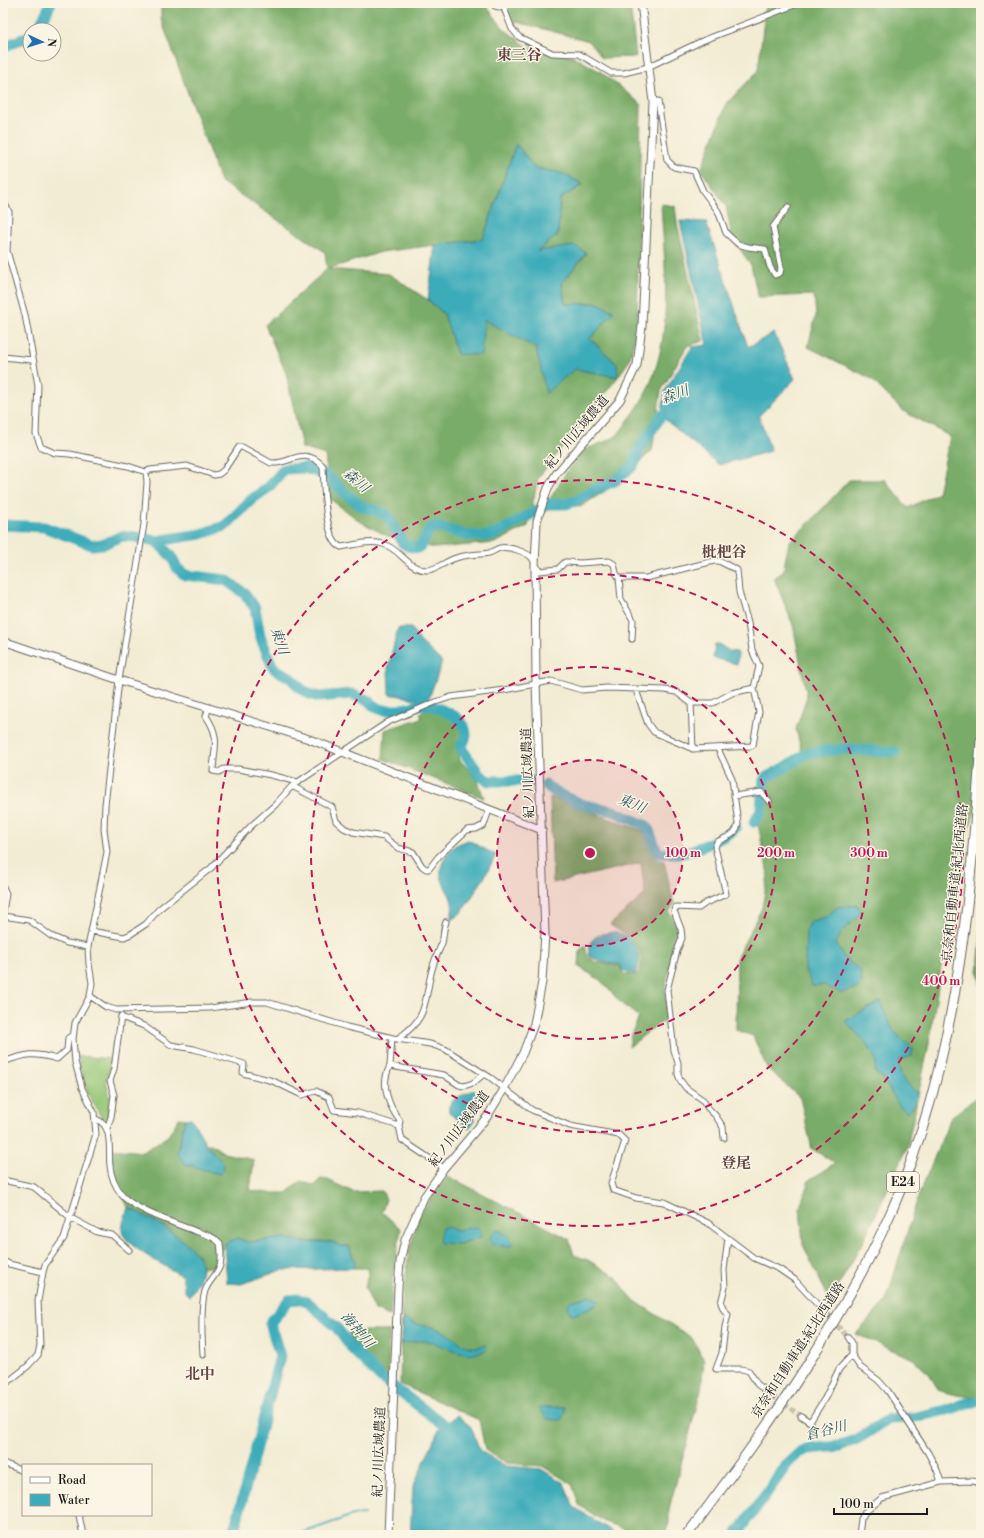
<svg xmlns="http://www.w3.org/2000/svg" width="984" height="1538" font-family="'Libre Bodoni','Noto Serif JP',serif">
  <rect width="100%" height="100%" fill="#fcf5e5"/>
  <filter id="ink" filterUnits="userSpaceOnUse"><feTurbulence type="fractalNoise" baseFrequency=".025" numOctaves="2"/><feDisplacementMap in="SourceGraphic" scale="8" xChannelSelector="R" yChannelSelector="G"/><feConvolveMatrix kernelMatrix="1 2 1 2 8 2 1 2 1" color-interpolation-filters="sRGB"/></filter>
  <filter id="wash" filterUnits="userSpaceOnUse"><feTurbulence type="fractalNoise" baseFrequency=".012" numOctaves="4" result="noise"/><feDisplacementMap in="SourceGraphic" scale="16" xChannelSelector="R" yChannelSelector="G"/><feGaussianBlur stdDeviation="0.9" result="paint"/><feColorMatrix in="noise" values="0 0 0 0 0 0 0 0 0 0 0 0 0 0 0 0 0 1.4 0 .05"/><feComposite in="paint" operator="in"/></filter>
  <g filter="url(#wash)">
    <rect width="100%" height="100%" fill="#f3ecd4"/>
    <path fill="#97c777" stroke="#5a724a" d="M78 1056 111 1059 106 1083 110 1097 108 1117 105 1124C93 1102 80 1081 78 1056Z"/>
    <path fill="#79ac68" stroke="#4a6442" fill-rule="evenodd" d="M161 3H484L504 29 528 47 573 56 601 72 641 104 637 330 629 361 618 377 538 478 528 526 495 543 434 548 387 536 361 522 330 499 325 455 302 448 286 373 265 325 327 269 325 252 220 181 161 19ZM516 144 534 168 561 173 583 185 560 199 558 235 536 251 575 246 586 254 562 283 565 304 598 303 614 312 590 339 617 364 618 377 575 369 484 319 457 354 444 314 428 300 389 274 328 269 381 252 483 239Z
      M497 3H630L636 57 602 58 589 41 513 21Z
      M766 3H981V796L958 858 929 1044 907 1148 862 1244 830 1301 803 1245 800 1207 809 1180 835 1163 812 1149 800 1098 767 1068 753 1036 736 1030 737 957 762 908 768 875 758 824 764 788 772 768 785 764 802 753 796 729 807 696 793 625 774 578 783 572 789 542 812 520 849 480H885L908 508 938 493 950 436 903 411 870 378 808 347 816 315 814 295 758 297 751 265 732 238 726 206 701 170 726 104 758 71Z
      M661 204 675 206 677 223 703 341 687 346 661 391 652 451 613 486 580 507 549 501C557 487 574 457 587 449 596 444 609 442 617 435 622 430 626 423 630 418 678 356 665 277 661 204Z
      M428 709C449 716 471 721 457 748L460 760 478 781 484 798 383 759 385 730 422 718 420 713Z
      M550 797 643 831 657 860 664 861 674 904 669 912 676 925 678 938 673 951 665 988 667 1021 658 1024 629 1047 631 1035 639 1017 623 1005 600 980 579 967 580 950 585 945 587 955 595 962 620 966 622 972 626 975 638 974C649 948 630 937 610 925L645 894 641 863 553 883Z
      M981 934V988L978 971Z
      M981 1094V1397C966 1397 952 1395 938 1390L930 1375 913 1359 856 1334 886 1301 918 1197 951 1117Z
      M179 1118 185 1119 177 1152 185 1164 219 1174 223 1171 224 1164 206 1144H211L224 1153 254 1160 250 1190 268 1193H286L301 1181 315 1186 320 1179 328 1180 353 1192 382 1191 386 1199 382 1212 401 1229 393 1273 390 1316 375 1310 365 1288 369 1268H353L355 1262 349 1246H340L333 1242H299L287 1238 248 1242 238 1238 224 1244 216 1266 202 1268 198 1255 168 1228 128 1207 111 1172V1149L143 1152 168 1136Z
      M448 1176 569 1239 574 1255 588 1260 616 1277 632 1299 692 1338 704 1360 701 1390 669 1509V1523L665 1534 648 1535 631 1531 603 1521 579 1505 572 1484 542 1466 507 1463 485 1450 479 1420 400 1384 402 1305 409 1252 419 1215Z
      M348 1331H389L388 1378C368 1362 359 1355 348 1331Z"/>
    <path fill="#3dacba" stroke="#2c646b" d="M516 144 534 168 561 173 583 184 560 199 558 235 537 251 575 246 586 253 562 283 565 304 598 303 614 312 590 339 617 364 618 377 575 369 546 393 536 348 484 320 481 355 457 354 444 314 428 300 435 245 483 239Z
      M680 221 706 222 748 347 774 333 795 379 759 416 771 451 719 465 661 416 665 391 692 347 707 345Z
      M398 628H411L420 641 442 662 428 701 389 694 388 668Z
      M715 644H719L729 651 737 652 738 654 737 664 713 658Z
      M468 840 496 855 484 878 462 912 450 921C457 898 447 896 441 877 438 866 448 851 456 845 460 843 464 842 468 840Z
      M858 905 861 913 841 933 836 944 845 959 860 970 862 983 857 988 842 993 824 985 812 986 805 970 806 928 811 921 826 917 837 907Z
      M615 932C634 938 645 953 636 973H627L622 970 621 965C609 963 598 963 589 955 586 937 601 933 615 932Z
      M881 1001C890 1027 891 1032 913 1048L912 1056 899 1060C899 1078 904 1082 918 1093L915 1104 908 1113 900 1107 882 1077 875 1073 876 1060 868 1045 845 1021Z
      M474 1090 477 1095 474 1122 469 1128 449 1113C446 1099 463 1095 474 1090Z
      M191 1118 206 1144 224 1164 223 1171 219 1174 185 1164 177 1153 185 1119Z
      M128 1207C147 1217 203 1245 202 1269 201 1279 195 1288 189 1296L185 1292 182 1276C169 1268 124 1246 122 1231 122 1224 126 1214 128 1207Z
      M447 1227 456 1230 478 1227 481 1231V1237L459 1244 440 1243 439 1240 442 1228Z
      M496 1230C503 1231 512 1238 513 1245L509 1247 493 1245 489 1241 493 1233Z
      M238 1238 248 1242 287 1238 299 1242H333L340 1246H349L355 1262 353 1268 282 1270 241 1284 227 1283 224 1244Z
      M590 1296 600 1301 596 1305 574 1315 570 1313 568 1305 570 1301Z
      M403 1318C416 1327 424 1324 438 1329 448 1332 462 1346 470 1347 476 1348 480 1347 485 1345L487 1349C467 1363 443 1342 421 1341 415 1341 409 1343 403 1344L401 1338Z
      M539 1407H565V1412L561 1420C545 1420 548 1420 539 1407Z
      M457 1415 471 1427 480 1451 506 1466 541 1469 564 1483 574 1507 618 1535H410L413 1487 438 1431Z"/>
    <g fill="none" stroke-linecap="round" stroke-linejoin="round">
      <path stroke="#3dacba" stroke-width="2" d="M297 1535 353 1515 364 1514"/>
      <path stroke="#3dacba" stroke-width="11" d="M38 30 51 3
        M3 47 30 36
        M3 525 44 527 92 545 104 544 122 536 136 537 156 541 201 534 225 526 252 499 269 487 284 469 305 468 326 475 344 492 361 506 385 514 391 521 403 543 408 546 418 548C426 542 425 533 432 527L442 528 465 535 484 536 494 535 549 504H566L577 500 598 488 615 481 632 467 636 461 638 451 661 416 675 411
        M156 541 172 557 177 568 185 575 226 580 245 594 255 608 260 636 272 665 276 670 290 677 300 688 309 694 319 697 351 694 368 700 375 707 383 710H399L415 706 420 703 426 705
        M432 706C446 711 467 718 466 736 465 741 462 744 461 748L476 769 477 773 488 781H534
        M546 785 555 792 584 805 613 811 647 826 658 853C664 853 671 854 677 854 691 852 727 838 736 827
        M762 791 765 778 786 767 807 753 843 749 895 752
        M754 822 761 811 762 793
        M233 1535 280 1356 270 1323 289 1300 299 1299 309 1303 336 1327 353 1350 381 1378 446 1426 445 1440
        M735 1535 741 1529 788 1463 799 1453 809 1449 840 1446 857 1439 889 1419 911 1418 951 1409 967 1403 981 1401"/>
    </g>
  </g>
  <g filter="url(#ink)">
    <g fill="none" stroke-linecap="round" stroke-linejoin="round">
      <path stroke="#c8c2af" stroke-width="5" stroke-dasharray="5 2.5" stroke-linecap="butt" d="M827 1315 848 1337
        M772 1396 801 1416"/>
      <defs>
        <path id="street" d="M492 3 495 6 504 8 512 29 519 37 552 53 579 54 611 73H624L648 67 702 41 797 4
          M653 102 658 101 667 160 674 167 694 171 703 191 718 211 726 233 738 244 748 247 765 249 770 267 775 275 780 273 781 268 773 227 788 207
          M3 200 9 212 7 251 25 315 38 385 36 434 41 447 55 453 70 454 128 466 146 472
          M3 357 32 360
          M146 472 150 470 187 466 214 475 219 474 224 470 239 447H242L271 463C290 465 303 445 323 466 324 483 324 541 341 547 354 545 370 540 383 544 401 549 408 570 427 570 436 570 445 562 453 559 465 554 476 555 489 553 493 552 496 549 500 548 508 546 527 552 532 558 535 562 536 567 540 571L558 569 565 562H568L580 563 609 561 614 564 616 573 619 578H646L714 561H719L737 570 739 592 748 623 752 650 759 666 754 688 759 712 753 745 751 746 693 749 654 732 648 724 636 690
          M619 578 621 599 633 620 632 639
          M691 703 693 749
          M209 707 206 716C221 738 214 747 213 771L219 772 224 769H238L271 775 297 782
          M718 749 732 779 738 823C737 836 727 836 717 842L715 847 726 894 706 903 699 908 675 907 674 911 681 929 682 938 677 951 667 990 674 1050 678 1063V1074L680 1080 686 1088 703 1100 707 1107 715 1115 723 1127 724 1138
          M292 786 332 807 336 821 344 828 353 832 384 837 398 848 413 852 422 866 426 869H429L438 857 467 830 476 829 484 825 489 810
          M734 796 761 792 769 801
          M3 887 6 894 3 911
          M3 916 29 920 51 936 67 943 88 947
          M91 931 124 937 131 934 146 924 159 909 211 868 251 826 275 805 292 786 388 722 433 703 451 697 504 690 551 681 582 690 607 688 665 690 676 692 691 703H713L732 693 754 688
          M90 996 106 1007 116 1010 210 1008 252 1002H267L347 1027 397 1039 430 1044 445 1049 491 1078 532 1110 570 1126 619 1135 625 1141 611 1183 613 1190 636 1198 664 1202 708 1223 754 1258 779 1269 795 1280 827 1315
          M121 1017 144 1026 171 1045 194 1049 244 1064 243 1073 273 1081 302 1095 316 1091 329 1097 334 1110 358 1113 399 1126
          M397 1039C431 1017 423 1000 433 966 435 958 439 951 442 943 444 936 443 929 446 922
          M3 1062C27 1054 32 1052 57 1059L67 1050 68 1038 73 1035
          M390 1066 392 1038
          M96 1119C114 1126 108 1150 110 1166 111 1176 115 1186 121 1194 132 1209 177 1224 195 1231 204 1234 214 1236 220 1243 221 1250 222 1264 218 1270 214 1278 208 1282 205 1291 200 1307 202 1338 203 1355
          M107 1129 111 1117 114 1095 110 1081 114 1069 121 1016
          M444 1168 402 1140 399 1126 400 1121C388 1105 380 1084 390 1066L444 1075 459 1085 464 1086 473 1083 484 1074
          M3 1180 34 1187 71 1218 97 1232 112 1235 129 1250
          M728 1238 724 1270 725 1287 721 1303 724 1310 728 1314 725 1327 722 1353 716 1369H742L749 1371 757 1384 772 1396
          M3 1261 9 1264 43 1272
          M848 1337 852 1343V1355L860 1367 878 1380 888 1391 928 1453 937 1470 941 1482
          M3 1386 28 1366 38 1355 40 1345 38 1301 43 1272 45 1265 64 1238 96 1134 94 1112 82 1088 75 1062 73 1039 75 1023 90 996 92 983 89 964 88 947 107 852 104 829 105 805 119 680 144 524 147 482 146 472
          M801 1416 810 1422 825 1398 839 1369 852 1355
          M3 1463 23 1471
          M79 1515 83 1535
          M859 1535 861 1519 865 1512 882 1498 941 1482 972 1481 981 1483"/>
        <path id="secondary" d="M3 641 119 680 309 739 542 830
          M388 1535 398 1287 400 1262 405 1240 424 1197 444 1168 487 1117 504 1089 523 1053 534 1024 542 982 545 933 536 683 535 565 537 521 548 488 556 474 620 400 637 365 642 326 653 102 641 3"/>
        <path id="highway" d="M687 1535C759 1439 830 1341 882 1232 955 1079 970 908 981 741"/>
      </defs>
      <use href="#street" stroke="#67655c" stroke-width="7"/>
      <use href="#secondary" stroke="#67655c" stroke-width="9"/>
      <use href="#highway" stroke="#67655c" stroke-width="11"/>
      <use href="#street" stroke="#fff" stroke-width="5"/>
      <use href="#secondary" stroke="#fff" stroke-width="7"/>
      <use href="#highway" stroke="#fff" stroke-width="9"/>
    </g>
  </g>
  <circle cx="590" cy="853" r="93" fill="#c2185b" fill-opacity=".12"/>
  <g fill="none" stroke="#c2185b" stroke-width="2" stroke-dasharray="7 5">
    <circle cx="590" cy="853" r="93"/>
    <circle cx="590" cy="853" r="186"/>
    <circle cx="590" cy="853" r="279"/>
    <circle cx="590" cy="853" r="373"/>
  </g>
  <g text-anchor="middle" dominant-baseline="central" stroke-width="3" stroke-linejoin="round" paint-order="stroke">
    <rect fill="#fcf5e5" stroke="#5f5d58" stroke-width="1" x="887" y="1172" width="32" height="20" rx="3"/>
    <g font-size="12" font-weight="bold" fill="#1c1c1c">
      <text x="903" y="1182">E24</text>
    </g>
    <g font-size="13" fill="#1c1c1c" stroke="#fcf5e5">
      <text transform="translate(577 432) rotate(-50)">紀ノ川広域農道</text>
      <text transform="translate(528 773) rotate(-92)">紀ノ川広域農道</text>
      <text transform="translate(955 883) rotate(-84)">京奈和自動車道;紀北西道路</text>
      <text transform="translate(459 1129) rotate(-53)">紀ノ川広域農道</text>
      <text transform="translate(798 1350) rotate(-57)">京奈和自動車道;紀北西道路</text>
      <text transform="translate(379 1452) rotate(-88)">紀ノ川広域農道</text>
    </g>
    <g font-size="14" font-style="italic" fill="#2b5d63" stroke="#fcf5e5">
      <text transform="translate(675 395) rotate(-21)">森川</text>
      <text transform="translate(356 481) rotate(41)">森川</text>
      <text transform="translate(279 641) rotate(71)">東川</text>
      <text transform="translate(632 804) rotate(22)">東川</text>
      <text transform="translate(357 1330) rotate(49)">海神川</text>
      <text transform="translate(826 1431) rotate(-14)">倉谷川</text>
    </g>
    <g font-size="15" font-weight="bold" fill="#614443" stroke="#fcf5e5">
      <text x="519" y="55">東三谷</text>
      <text x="724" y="552">枇杷谷</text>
      <text x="736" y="1163">登尾</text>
      <text x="200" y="1374">北中</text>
    </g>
  </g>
  <circle cx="590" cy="853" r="6" fill="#c2185b" stroke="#fcf5e5" stroke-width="2"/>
  <g font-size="12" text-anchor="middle" font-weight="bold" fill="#c2185b" stroke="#fcf5e5" stroke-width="3" stroke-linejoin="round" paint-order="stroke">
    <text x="683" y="857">100 m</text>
    <text x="776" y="857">200 m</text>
    <text x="869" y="857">300 m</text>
    <text x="941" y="985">400 m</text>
  </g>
  <rect width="984" height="1538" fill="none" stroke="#fcf5e5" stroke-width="16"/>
  <rect x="22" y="1464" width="130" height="52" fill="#fcf5e5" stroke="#a29e95"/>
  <rect x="30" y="1477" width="20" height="6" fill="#ffffff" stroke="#a29e95"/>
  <text x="58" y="1484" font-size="12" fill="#1c1c1c">Road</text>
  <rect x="30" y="1494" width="20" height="12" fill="#3dacba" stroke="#a29e95"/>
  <text x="58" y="1504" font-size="12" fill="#1c1c1c">Water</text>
  <g transform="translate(42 42) rotate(94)"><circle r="19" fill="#fcf5e5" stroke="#a29e95"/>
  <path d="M0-3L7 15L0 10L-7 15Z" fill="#1f6fb2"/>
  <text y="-6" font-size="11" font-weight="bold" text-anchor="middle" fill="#1c1c1c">N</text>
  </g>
  <path d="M834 1508v6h93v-6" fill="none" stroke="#1c1c1c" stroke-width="2"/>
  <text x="840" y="1508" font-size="12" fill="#1c1c1c" stroke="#fcf5e5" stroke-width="3" paint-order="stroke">100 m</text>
</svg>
